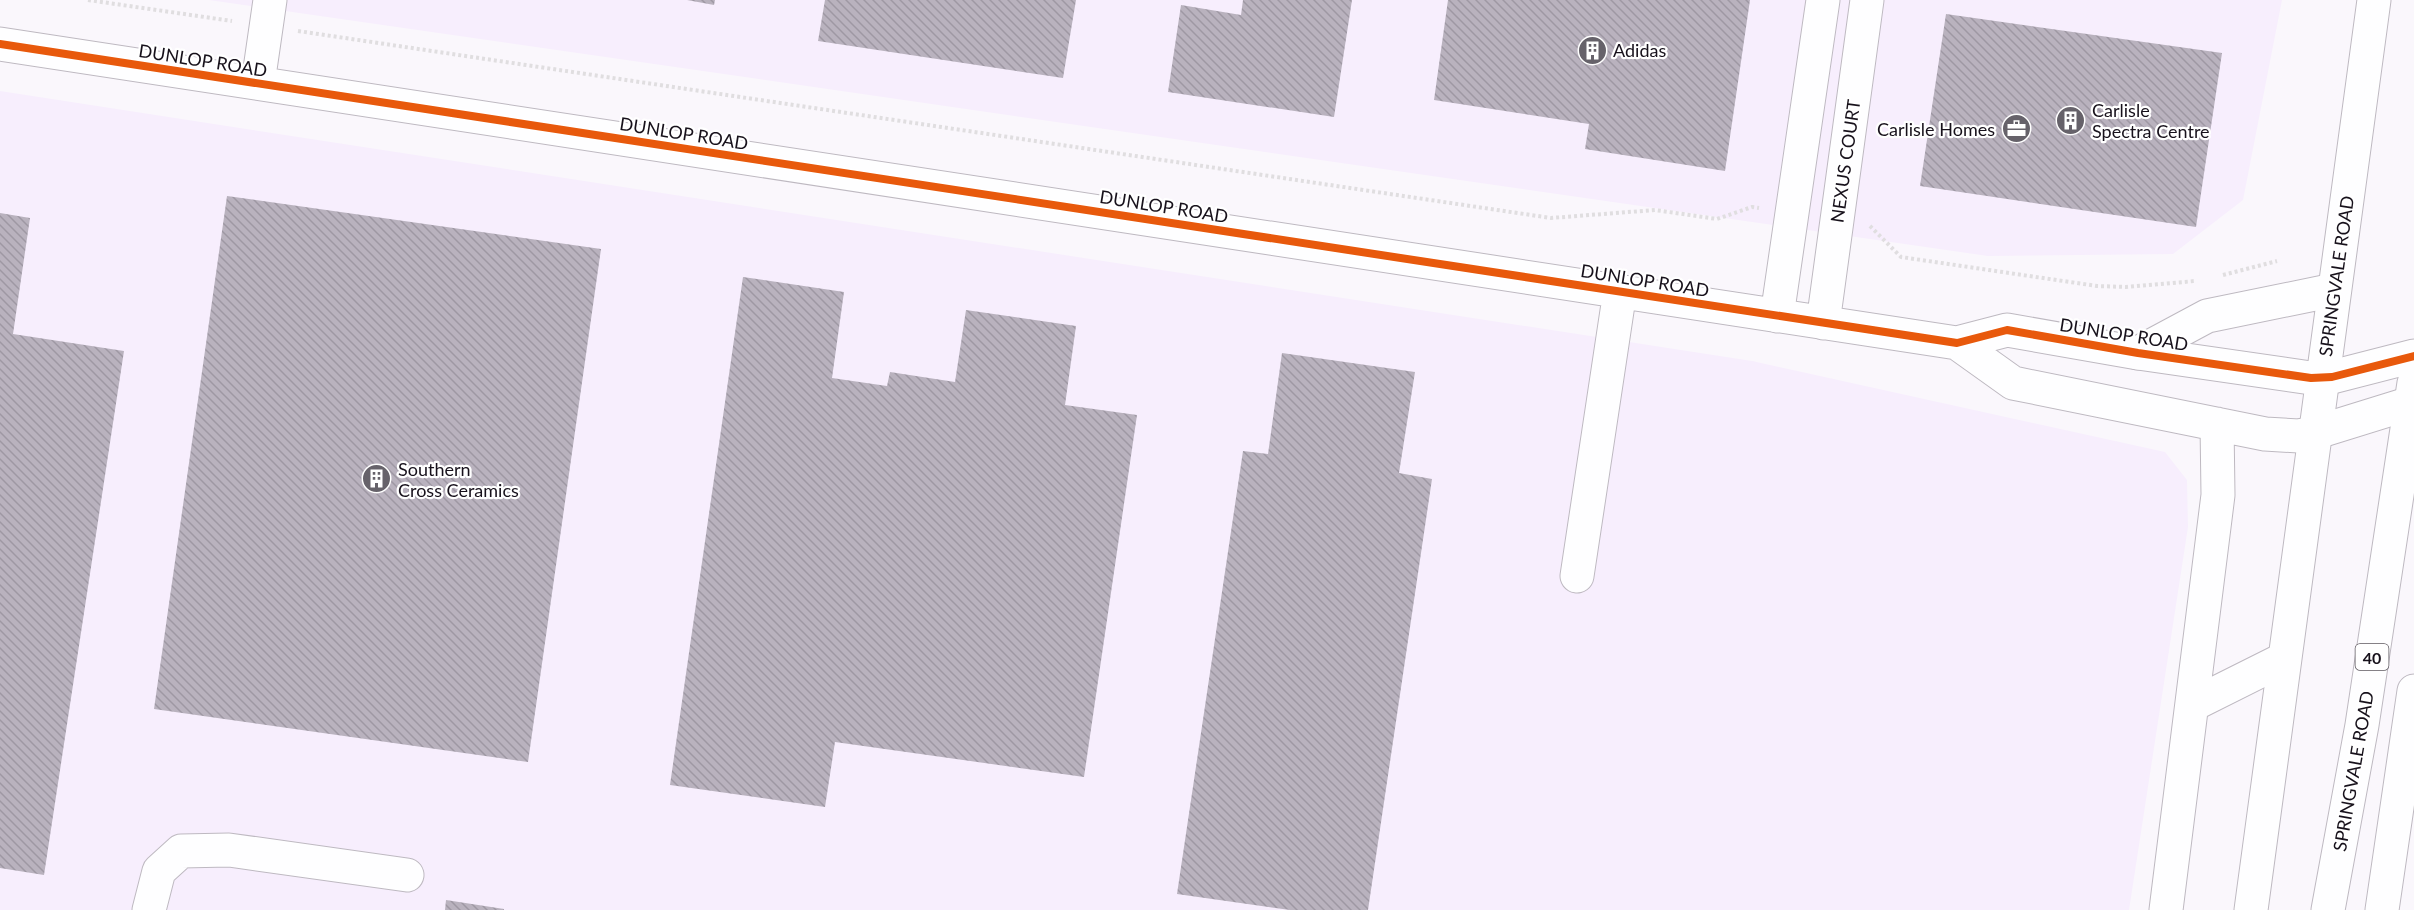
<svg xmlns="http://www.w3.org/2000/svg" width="2414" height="910" font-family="Lato,sans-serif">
  <defs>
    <pattern id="building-back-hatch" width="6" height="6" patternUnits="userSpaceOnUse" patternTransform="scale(1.5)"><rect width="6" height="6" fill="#b9b2be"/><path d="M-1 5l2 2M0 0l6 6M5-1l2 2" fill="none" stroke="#9e98a3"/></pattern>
  </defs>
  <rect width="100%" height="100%" fill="#faf7fc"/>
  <path fill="#f7eefd" d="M209 0H2282L2243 200 2173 254 1988 256Z
    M0 91 1752 361 2165 452 2187 480 2188 527 2129 910H0Z"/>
  <path fill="url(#building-back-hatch)" d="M687 0H715L714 5Z
    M825 0H1076L1063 78 818 41Z
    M1243 0H1352L1334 117 1168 92 1181 5 1241 15Z
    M1448 0H1750L1725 171 1585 149 1589 124 1434 100Z
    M1946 14 2222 53 2196 227 1920 186Z
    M227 196 601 249 528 762 154 709Z
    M0 213 30 218 13 334 124 351 44 875 0 868Z
    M743 277 844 292 832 378 887 386 890 372 955 382 966 310 1076 326 1065 405 1137 415 1084 777 835 742 825 807 670 785Z
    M1282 353 1415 372 1399 473 1432 479 1368 910H1290L1177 894 1243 451 1268 454Z
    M446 900 504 909V910H445Z"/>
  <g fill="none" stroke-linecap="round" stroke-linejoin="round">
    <defs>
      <path id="minor" d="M0 44 1957 343 2007 330 2138 353 2311 378 2332 377 2414 356
        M258 83 270 0
        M1777 316 1823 0
        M1823 323 1867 0
        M1957 343 2013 383 2265 434 2299 436 2314 433 2414 402
        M1577 576 1620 291
        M2192 705 2284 659
        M149 910 159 871 181 851 229 850 407 875
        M2166 910 2218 495 2217 424
        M2382 910 2414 691"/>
      <path id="highway" d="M2138 353 2207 316 2334 290
        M2251 910 2374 0
        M2328 910 2362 725 2414 383"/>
    </defs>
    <use href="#minor" stroke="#beb9c1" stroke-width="35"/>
    <use href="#highway" stroke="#beb9c1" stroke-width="35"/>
    <path stroke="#e0dee0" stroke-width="4" stroke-dasharray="3 3" stroke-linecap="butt" d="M88 0 232 21
      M298 31 1551 218 1655 210 1717 219 1752 207 1759 208
      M1870 226 1901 257 2097 286 2126 287 2195 281
      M2223 275 2277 261"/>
    <use href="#minor" stroke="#fefeff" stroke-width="33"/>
    <use href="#highway" stroke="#fefeff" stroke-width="33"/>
    <defs>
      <path id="cycleway" d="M0 44 1957 343 2007 330 2138 353 2311 378 2332 377 2414 356"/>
    </defs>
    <use href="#cycleway" stroke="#fff" stroke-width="11"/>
    <use href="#cycleway" stroke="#e8590c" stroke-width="8"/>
  </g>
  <defs>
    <symbol id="building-disc" viewBox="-11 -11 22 22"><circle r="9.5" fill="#66626a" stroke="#fff"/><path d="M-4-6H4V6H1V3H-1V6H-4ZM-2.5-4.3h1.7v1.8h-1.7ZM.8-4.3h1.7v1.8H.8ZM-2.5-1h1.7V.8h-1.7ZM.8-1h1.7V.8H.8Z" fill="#fff"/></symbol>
    <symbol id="office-disc" viewBox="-11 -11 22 22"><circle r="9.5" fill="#66626a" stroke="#fff"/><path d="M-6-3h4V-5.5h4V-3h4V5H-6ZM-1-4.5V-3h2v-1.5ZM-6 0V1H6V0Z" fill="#fff"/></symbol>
  </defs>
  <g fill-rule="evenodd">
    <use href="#building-disc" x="1576" y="34" width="33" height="33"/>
    <use href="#building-disc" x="2054" y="104" width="33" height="33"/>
    <use href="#office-disc" x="2000" y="112" width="33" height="33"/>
    <use href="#building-disc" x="360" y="462" width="33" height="33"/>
  </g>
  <g text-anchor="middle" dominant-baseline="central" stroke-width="4.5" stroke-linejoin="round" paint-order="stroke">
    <rect fill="#fff" stroke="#5d585f" stroke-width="1.5" x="2355.5" y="644" width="33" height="26" rx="4.5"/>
    <g font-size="16" font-weight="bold" fill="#17111b">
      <text x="2372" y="657">40</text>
    </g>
    <g font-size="18" fill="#17111b" stroke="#fff" text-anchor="start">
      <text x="1613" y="50">Adidas</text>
      <text x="2092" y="110">Carlisle<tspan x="2092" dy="21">Spectra Centre</tspan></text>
      <text x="1995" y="129" text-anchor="end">Carlisle Homes</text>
      <text x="398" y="469">Southern<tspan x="398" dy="21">Cross Ceramics</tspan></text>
    </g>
    <g font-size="18" fill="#17111b" stroke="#fff">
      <text transform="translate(203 60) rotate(9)">DUNLOP ROAD</text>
      <text transform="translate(684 133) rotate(9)">DUNLOP ROAD</text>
      <text transform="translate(1845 161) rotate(-82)">NEXUS COURT</text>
      <text transform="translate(1164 206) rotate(9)">DUNLOP ROAD</text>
      <text transform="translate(2336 276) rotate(-82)">SPRINGVALE ROAD</text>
      <text transform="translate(1645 280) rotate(9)">DUNLOP ROAD</text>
      <text transform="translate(2124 334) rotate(9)">DUNLOP ROAD</text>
      <text transform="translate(2353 771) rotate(-80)">SPRINGVALE ROAD</text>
    </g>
  </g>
</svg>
